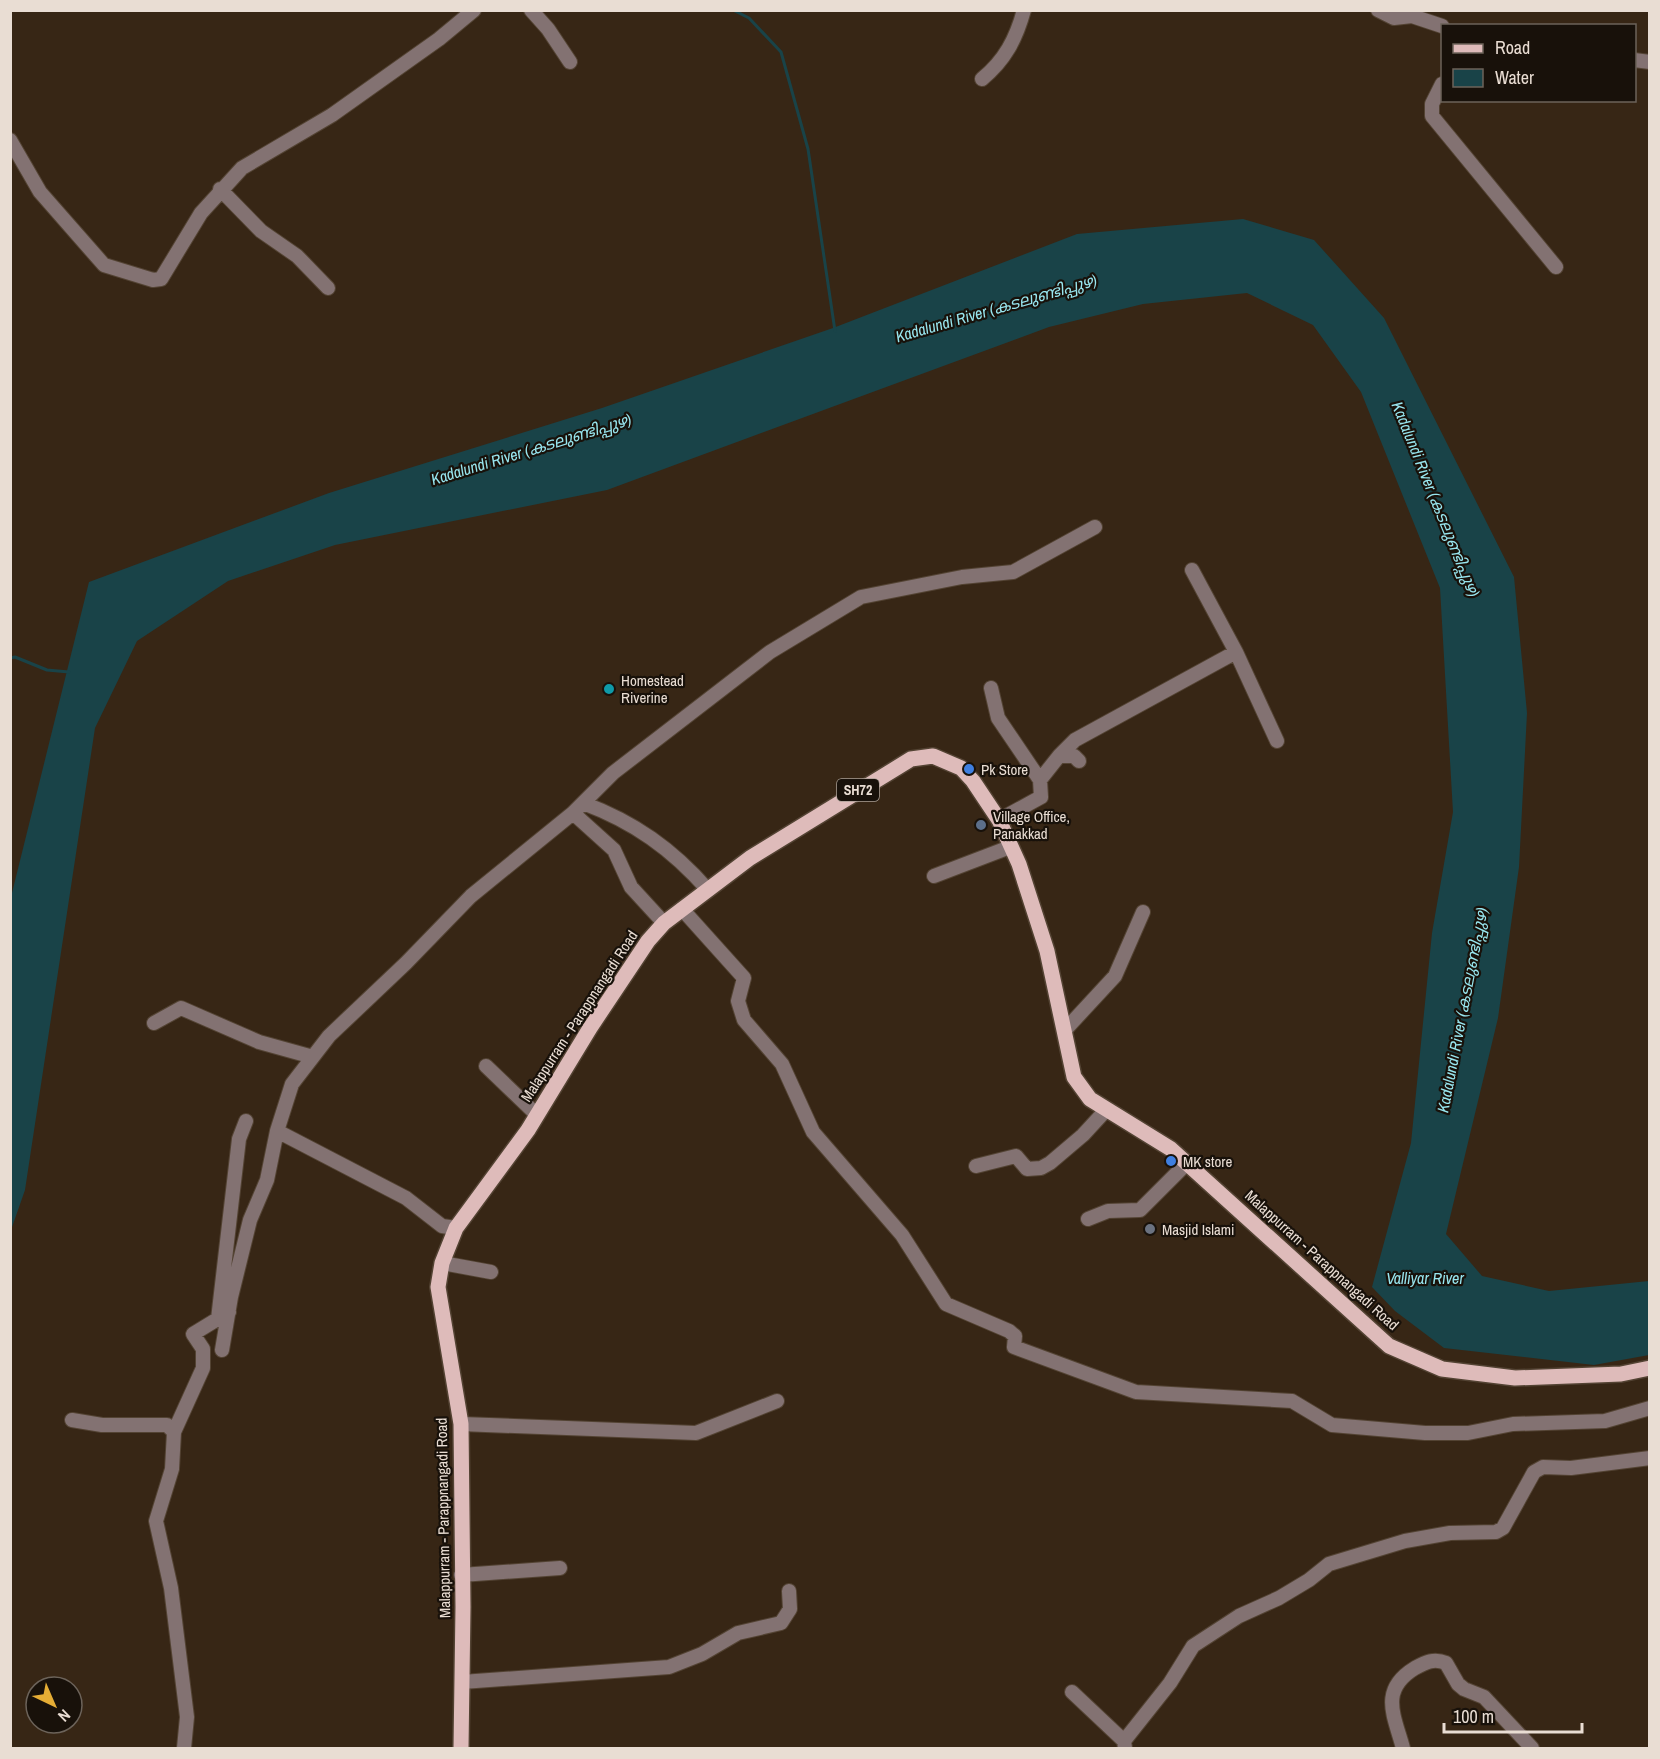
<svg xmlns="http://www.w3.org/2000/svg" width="1660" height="1759" font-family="'Archivo Narrow','Noto Sans Malayalam',sans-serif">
  <rect width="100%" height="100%" fill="#372615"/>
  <path fill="#194348" d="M1243 219 1314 240 1384 318 1514 577 1527 713 1519 867 1498 1018 1446 1234 1482 1276 1549 1291 1649 1281V1355L1594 1365 1444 1348 1395 1311 1372 1287 1411 1143 1432 933 1453 812 1440 588 1361 392 1313 325 1247 293 1143 304 1049 327 607 490 335 545 228 581 137 641 95 728 25 1190 11 1230V897L89 582 329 493 602 408 833 328 1077 234Z"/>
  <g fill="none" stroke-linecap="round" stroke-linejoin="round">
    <path stroke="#194348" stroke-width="3" d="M733 10 749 18 781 52 808 149 835 331
      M10 658 15 657 47 670 69 672"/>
    <defs>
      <path id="minor" d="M531 10 548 29 570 62
        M1378 10 1394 18 1412 16 1442 26
        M1634 60 1650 62
        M982 79C1005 60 1016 39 1024 10
        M1442 84 1432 104V116L1556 267
        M10 140 40 192 104 265 153 280 161 279 201 213 242 168 332 115 439 39 474 10
        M220 189 261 231 297 256 328 288
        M1192 570 1236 652
        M991 688 998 718 1040 780
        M1059 756 1075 740 1236 652 1277 741
        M583 803C634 822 672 849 708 890
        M999 820 1041 797 1040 780 1059 756H1074L1079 761
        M934 876 1010 847
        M682 909 744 978 738 1001 744 1020 782 1064 813 1132 902 1235 946 1304 1009 1331 1015 1336 1014 1347 1136 1392 1292 1401 1332 1425 1425 1433H1468L1513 1424 1605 1421 1650 1408
        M664 923 631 887 614 850 573 813 613 773 770 652 861 597 962 577 1013 572 1095 527
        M154 1023 181 1008 259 1042 313 1057
        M1065 1030 1115 976 1143 912
        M486 1066 537 1115
        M277 1131 406 1198 442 1226 456 1228
        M976 1166 1016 1156 1027 1169 1041 1168 1050 1163 1083 1135 1106 1110
        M1088 1219 1108 1211 1140 1210 1187 1163
        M442 1263 491 1272
        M218 1319 239 1139 246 1121
        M222 1350 231 1297 250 1220 267 1180 277 1131 292 1084 329 1036 406 963 471 896 573 813
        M72 1420 102 1425H167L174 1432
        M461 1424 696 1433 777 1401
        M461 1575 560 1568
        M462 1682 669 1667 702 1654 738 1633 781 1623 790 1609 789 1591
        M1072 1692 1124 1741
        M184 1748 187 1717 171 1588 156 1521 172 1469 174 1432 203 1368V1349L193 1334 229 1312
        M1125 1748 1124 1741 1170 1683 1193 1646 1239 1616 1279 1598 1309 1580 1329 1564 1405 1541 1450 1533 1496 1532 1503 1528 1534 1472 1543 1467 1571 1468 1650 1458
        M1403 1748C1394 1715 1379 1690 1415 1668 1426 1662 1434 1658 1446 1663L1458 1684 1464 1689 1484 1697 1532 1748"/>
      <path id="major" d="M461 1748 463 1607 461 1424 438 1287 442 1263 456 1228 528 1130 590 1028 648 941 664 923 750 858 911 759 933 756 961 768 973 781 999 820 1019 864 1047 951 1074 1077 1090 1099 1171 1149 1389 1346 1442 1369 1515 1378 1621 1374 1650 1368"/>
    </defs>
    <use href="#minor" stroke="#534333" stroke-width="16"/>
    <use href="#major" stroke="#534333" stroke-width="18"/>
    <use href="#minor" stroke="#837272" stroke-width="14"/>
    <use href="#major" stroke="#debbba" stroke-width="15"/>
  </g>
  <circle fill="#0f9aa8" stroke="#18110a" stroke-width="2" cx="609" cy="689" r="6"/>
  <g fill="#3f7fe0" stroke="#18110a" stroke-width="2">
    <circle cx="969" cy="769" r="6"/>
    <circle cx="1171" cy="1161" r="6"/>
  </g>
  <circle fill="#5c6f8a" stroke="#18110a" stroke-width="2" cx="981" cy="825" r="6"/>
  <circle fill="#6b7280" stroke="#18110a" stroke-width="2" cx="1150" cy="1229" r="6"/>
  <g text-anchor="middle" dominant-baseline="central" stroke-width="4.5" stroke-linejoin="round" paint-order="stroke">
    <rect fill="#18110a" stroke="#aaa097" stroke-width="1.5" x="837" y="779" width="42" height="22" rx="4.5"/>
    <g font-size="14" font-weight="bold" fill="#e9ddd3">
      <text x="858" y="790">SH72</text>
    </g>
    <g font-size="15" fill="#e9ddd3" stroke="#18110a" text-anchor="start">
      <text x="621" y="680">Homestead<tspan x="621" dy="17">Riverine</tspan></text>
      <text x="981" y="769">Pk Store</text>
      <text x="993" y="816">Village Office,<tspan x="993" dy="17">Panakkad</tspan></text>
      <text x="1183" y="1161">MK store</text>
      <text x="1162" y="1229">Masjid Islami</text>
    </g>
    <g font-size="15" fill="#e9ddd3" stroke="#18110a">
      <text transform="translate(579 1016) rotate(-57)">Malappurram - Parappnangadi Road</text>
      <text transform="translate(1322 1260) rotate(42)">Malappurram - Parappnangadi Road</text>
      <text transform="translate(443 1518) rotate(-91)">Malappurram - Parappnangadi Road</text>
    </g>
    <g font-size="16" font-style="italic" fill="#98e6ef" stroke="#18110a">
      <text transform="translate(996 308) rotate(-16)">Kadalundi River (കടലുണ്ടിപ്പുഴ)</text>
      <text transform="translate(531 449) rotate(-17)">Kadalundi River (കടലുണ്ടിപ്പുഴ)</text>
      <text transform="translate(1436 499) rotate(68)">Kadalundi River (കടലുണ്ടിപ്പുഴ)</text>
      <text transform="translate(1462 1010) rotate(-79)">Kadalundi River (കടലുണ്ടിപ്പുഴ)</text>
      <text x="1425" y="1278">Valliyar River</text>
    </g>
  </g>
  <rect width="1660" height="1759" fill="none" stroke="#e9ddd3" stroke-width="24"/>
  <rect x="1441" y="24" width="195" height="78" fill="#18110a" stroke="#6c635a" stroke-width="1.5"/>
  <rect x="1453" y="44" width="30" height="9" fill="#debbba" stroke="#6c635a" stroke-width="1.5"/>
  <text x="1495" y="54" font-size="18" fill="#e9ddd3">Road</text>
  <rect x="1453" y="69" width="30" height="18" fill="#194348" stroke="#6c635a" stroke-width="1.5"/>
  <text x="1495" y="84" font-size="18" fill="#e9ddd3">Water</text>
  <g transform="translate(54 1705) rotate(136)"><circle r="28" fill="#18110a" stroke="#6c635a" stroke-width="1.5"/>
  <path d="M0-4.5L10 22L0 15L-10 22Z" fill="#e5ad35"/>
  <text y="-9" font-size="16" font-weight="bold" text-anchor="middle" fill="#e9ddd3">N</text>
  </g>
  <path d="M1444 1723v9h138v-9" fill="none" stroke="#e9ddd3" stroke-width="3"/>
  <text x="1453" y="1723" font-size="18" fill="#e9ddd3" stroke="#18110a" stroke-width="4.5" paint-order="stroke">100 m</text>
</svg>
